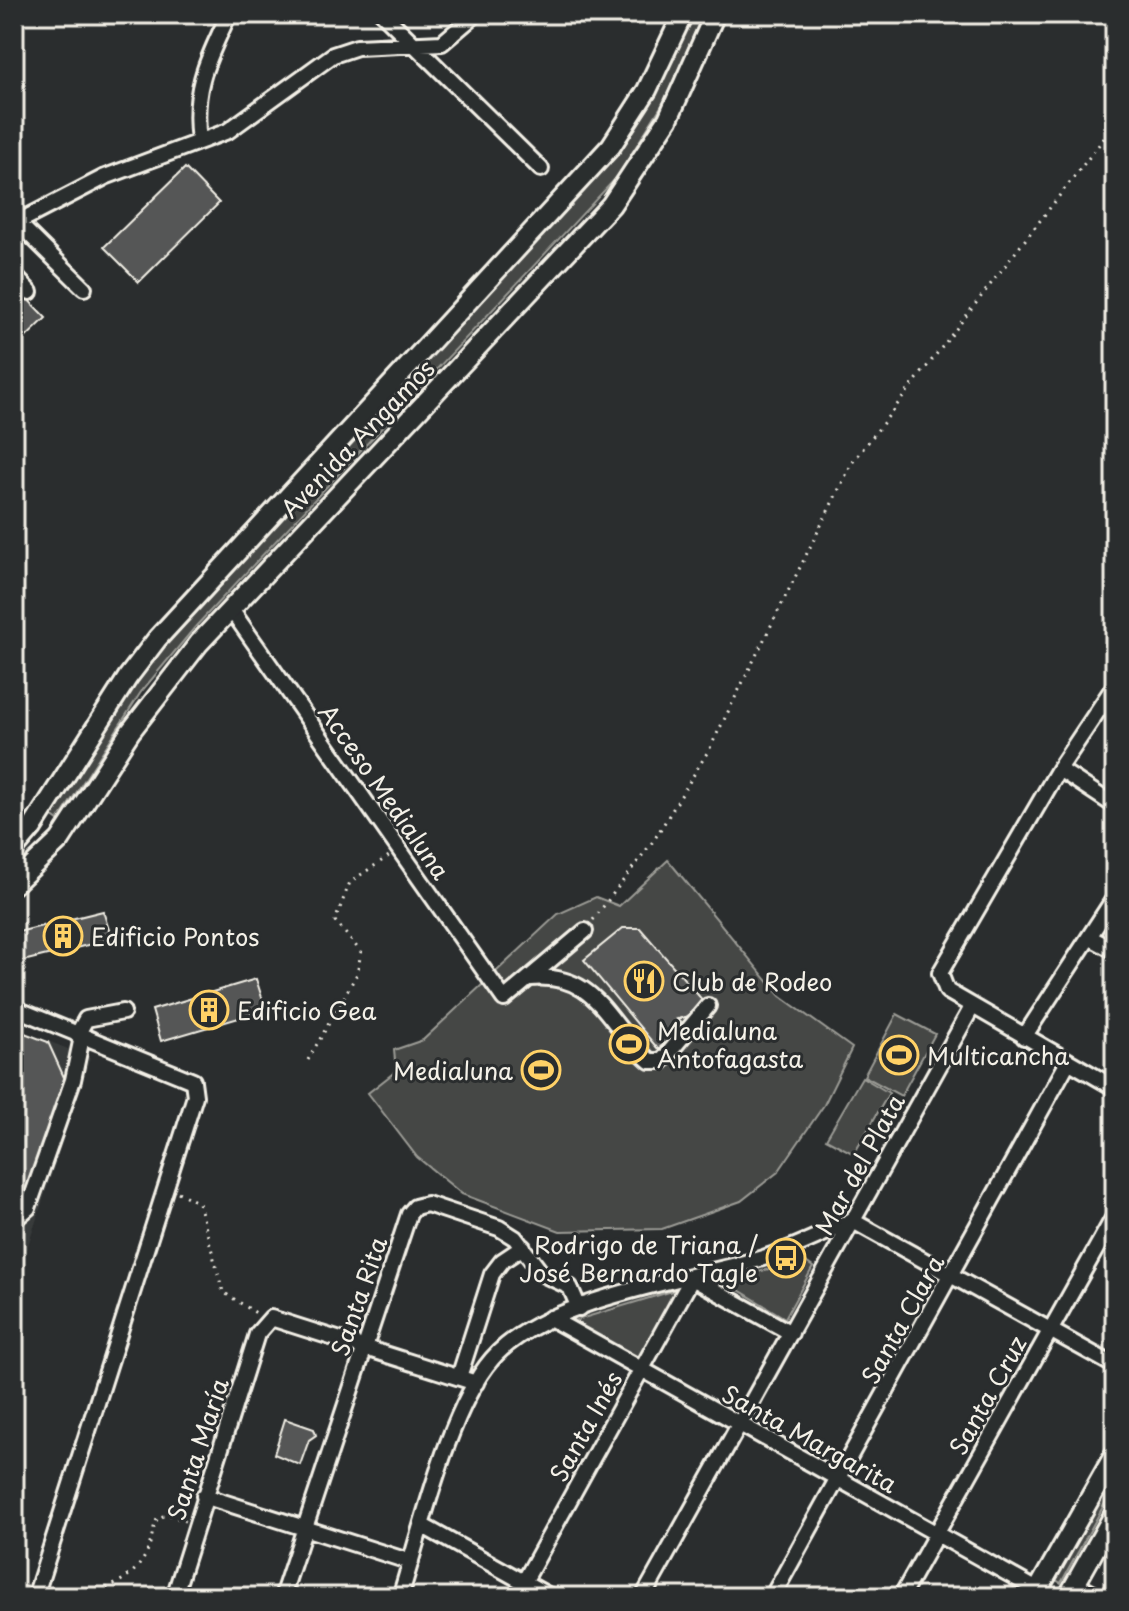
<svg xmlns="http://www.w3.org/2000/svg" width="1129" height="1611" font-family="'Playpen Sans',sans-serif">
  <rect width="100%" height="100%" fill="#2a2d2e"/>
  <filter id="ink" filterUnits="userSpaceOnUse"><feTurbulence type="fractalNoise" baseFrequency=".0125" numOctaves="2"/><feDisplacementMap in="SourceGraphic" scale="16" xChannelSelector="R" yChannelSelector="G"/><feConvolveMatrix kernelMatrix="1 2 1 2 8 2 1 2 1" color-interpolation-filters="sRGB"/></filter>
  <g filter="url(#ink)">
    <path fill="#373a3a" d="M14 1027 90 1058 16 1282 14 1281Z"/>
    <path fill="#444645" stroke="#9c9c96" stroke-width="2" d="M687 14H703L665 100 617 177 196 626 141 692 58 821 47 813 158 646 598 174Z
      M668 860 780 996 852 1048 824 1105 778 1172 741 1201 662 1229 560 1231 462 1194 417 1157 368 1093 396 1071 394 1050 423 1040 558 914 596 897 619 906Z
      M897 1014 935 1034 901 1096 864 1076Z
      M862 1077 889 1093 854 1154 826 1139Z
      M803 1260 813 1267 785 1318 724 1281Z
      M679 1289 638 1359 570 1322Z
      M1115 1469V1485L1061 1583 1054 1579Z"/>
    <path fill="#555756" stroke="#f4f1e8" stroke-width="2" d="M185 168 219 203 139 282 104 247Z
      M16 287 46 318 14 349V289Z
      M103 911 112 939 15 963 14 933Z
      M623 928H640L705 1003 689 1016 677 1019 684 1027 658 1049 584 960Z
      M256 979 266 1010 161 1041 152 1010Z
      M14 1029 48 1042 68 1086 28 1198 14 1197Z
      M285 1419 314 1429 316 1435 309 1440 300 1465 274 1454Z"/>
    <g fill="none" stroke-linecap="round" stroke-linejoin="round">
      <defs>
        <path id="minor" d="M383 14 541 169
          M199 141C192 88 207 61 229 14
          M14 219 84 288
          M18 222 105 177 228 131 333 55 357 47 442 43 476 14
          M14 275 30 292
          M230 608 504 999 585 931
          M1115 685 1059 769 940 973 947 991 1115 1088
          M1059 769 1115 806
          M1089 937 1115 951
          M531 978C599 972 606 1025 650 1061H662L708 1006
          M14 1008 193 1081 195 1096 35 1597
          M77 1035 86 1019 123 1012
          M1024 1037 1115 897
          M14 1220 28 1208 73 1080 82 1037
          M853 1221 1115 1366
          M550 1318 1050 1597
          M459 1377 492 1274 502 1261 523 1247
          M204 1496 411 1562
          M423 1526 551 1597
          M1075 1584 1099 1597
          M174 1597 257 1334 271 1318 476 1383
          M282 1597 409 1214 415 1207 427 1204 499 1228 515 1238 542 1274 570 1287 579 1308
          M400 1597C421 1531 448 1410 492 1359 545 1298 685 1281 763 1258 793 1249 823 1233 853 1221
          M519 1597 524 1582 692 1278 791 1333
          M643 1597 972 1007
          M772 1597 1068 1062
          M901 1597 1115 1215"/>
        <path id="major" d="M14 849 32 828 128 677 157 639 611 146 647 90 683 14
          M14 884 60 840 130 732 199 643 611 205 668 119 715 14
          M1034 1597 1115 1454
          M1068 1597 1115 1513"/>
      </defs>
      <use href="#minor" stroke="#f4f1e8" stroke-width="20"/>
      <use href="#major" stroke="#f4f1e8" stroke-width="24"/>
      <path stroke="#f4f1e8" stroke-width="3" stroke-dasharray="2 6" stroke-linecap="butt" d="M593 920 654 840 710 748 852 463 1115 124
        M308 1060 357 974 361 952 335 921 350 882 389 856
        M178 1192 199 1203 223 1292 256 1313
        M84 1597C108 1588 134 1579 146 1554 152 1542 152 1529 158 1517L170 1515 185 1521"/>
      <use href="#minor" stroke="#2a2d2e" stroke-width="14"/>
      <use href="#major" stroke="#2a2d2e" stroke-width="18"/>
    </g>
  </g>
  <defs>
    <symbol id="building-ring" viewBox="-11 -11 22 22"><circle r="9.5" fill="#2a2d2e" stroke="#ffd166" stroke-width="1.5"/><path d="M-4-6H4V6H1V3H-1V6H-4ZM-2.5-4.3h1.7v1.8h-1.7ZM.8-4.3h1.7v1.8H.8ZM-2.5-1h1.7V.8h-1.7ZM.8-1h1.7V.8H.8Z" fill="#ffd166"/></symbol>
    <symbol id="restaurant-ring" viewBox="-11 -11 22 22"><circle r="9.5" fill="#2a2d2e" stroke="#ffd166" stroke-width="1.5"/><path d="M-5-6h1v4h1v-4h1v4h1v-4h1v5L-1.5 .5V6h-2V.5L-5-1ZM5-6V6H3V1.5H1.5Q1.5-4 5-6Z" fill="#ffd166"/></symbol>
    <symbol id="stadium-ring" viewBox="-11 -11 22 22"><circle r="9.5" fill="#2a2d2e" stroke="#ffd166" stroke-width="1.5"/><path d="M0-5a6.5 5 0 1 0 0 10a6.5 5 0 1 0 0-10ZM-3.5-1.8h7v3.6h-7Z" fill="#ffd166"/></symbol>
    <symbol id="bus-ring" viewBox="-11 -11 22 22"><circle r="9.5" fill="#2a2d2e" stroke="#ffd166" stroke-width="1.5"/><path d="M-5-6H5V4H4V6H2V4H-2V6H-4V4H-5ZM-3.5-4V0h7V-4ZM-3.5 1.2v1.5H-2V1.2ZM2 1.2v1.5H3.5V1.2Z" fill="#ffd166"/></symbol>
  </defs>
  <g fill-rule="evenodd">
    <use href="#building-ring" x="41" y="914" width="44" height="44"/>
    <use href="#restaurant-ring" x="622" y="959" width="44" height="44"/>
    <use href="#building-ring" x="187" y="988" width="44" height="44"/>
    <use href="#stadium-ring" x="607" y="1022" width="44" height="44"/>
    <use href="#stadium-ring" x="877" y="1033" width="44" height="44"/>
    <use href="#stadium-ring" x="519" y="1048" width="44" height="44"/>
    <use href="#bus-ring" x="764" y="1236" width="44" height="44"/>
  </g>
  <g text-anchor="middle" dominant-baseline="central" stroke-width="6" stroke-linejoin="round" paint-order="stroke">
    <g font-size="24" fill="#f4f1e8" stroke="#2a2d2e">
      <text transform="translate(357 438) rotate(-46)">Avenida Angamos</text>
      <text transform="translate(385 791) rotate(55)">Acceso Medialuna</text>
      <text transform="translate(859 1164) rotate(-61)">Mar del Plata</text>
      <text transform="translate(358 1296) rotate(-71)">Santa Rita</text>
      <text transform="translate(902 1319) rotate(-61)">Santa Clara</text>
      <text transform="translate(987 1395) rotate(-61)">Santa Cruz</text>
      <text transform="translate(585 1426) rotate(-61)">Santa Inés</text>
      <text transform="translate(810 1438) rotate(29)">Santa Margarita</text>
      <text transform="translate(197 1449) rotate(-72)">Santa María</text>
    </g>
    <g font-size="24" fill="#f4f1e8" stroke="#2a2d2e" text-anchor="start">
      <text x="91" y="936">Edificio Pontos</text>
      <text x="672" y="981">Club de Rodeo</text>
      <text x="237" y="1010">Edificio Gea</text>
      <text x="657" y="1030">Medialuna<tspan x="657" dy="28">Antofagasta</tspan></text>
      <text x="927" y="1055">Multicancha</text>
      <text x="513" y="1070" text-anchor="end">Medialuna</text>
      <text x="758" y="1244" text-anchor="end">Rodrigo de Triana /<tspan x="758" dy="28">José Bernardo Tagle</tspan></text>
    </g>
  </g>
  <rect width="1129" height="1611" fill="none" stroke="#2a2d2e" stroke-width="48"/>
  <rect x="24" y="24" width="1081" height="1563" fill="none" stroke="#f4f1e8" stroke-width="3" filter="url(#ink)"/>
</svg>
